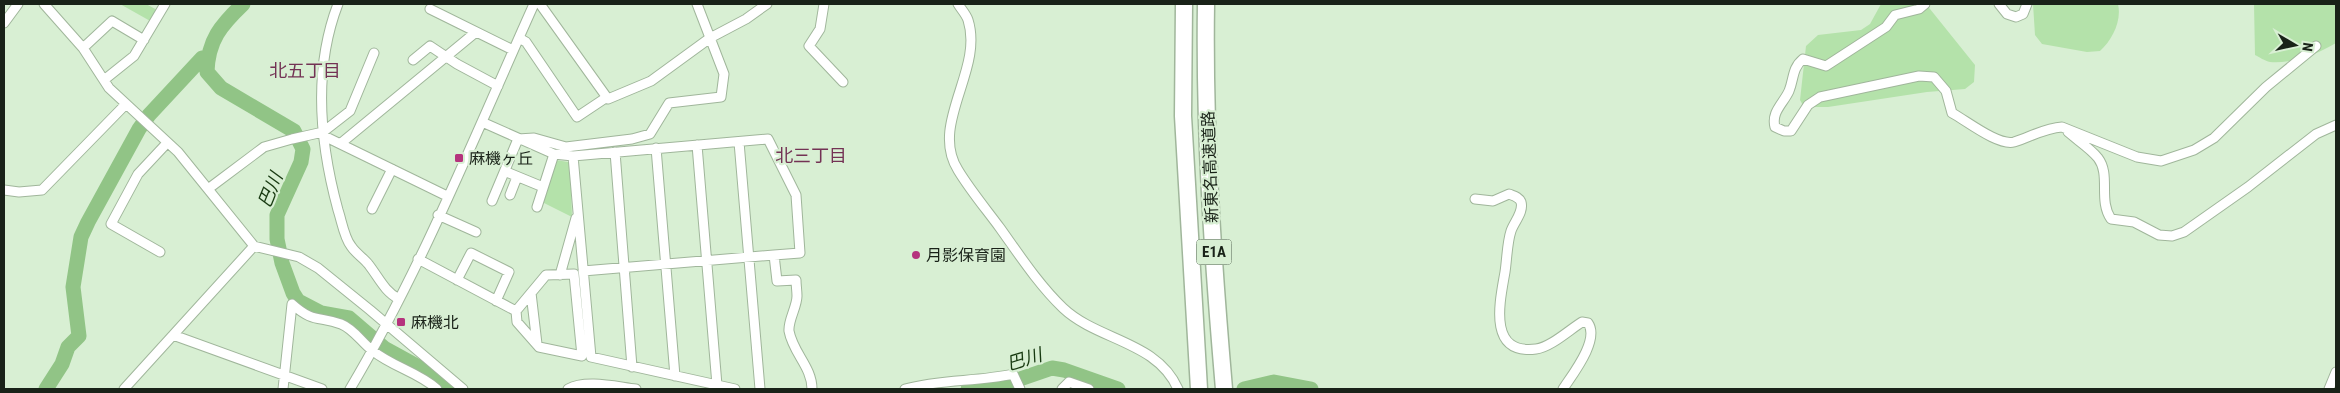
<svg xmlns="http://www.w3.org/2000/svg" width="2340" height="393" font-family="'Roboto Condensed','Noto Sans JP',sans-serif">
  <rect width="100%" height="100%" fill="#d8efd3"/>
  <path fill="#b4e2aa" d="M120 4H146L159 11 152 22Z
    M1881 4H1926L1975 65 1974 82 1965 89 1927 92 1828 107H1804L1800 100 1806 46 1818 35 1861 30 1870 24Z
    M2033 4H2118C2122 21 2112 40 2100 51L2087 52 2042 44 2035 35Z
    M2254 4H2336V43C2318 54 2292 64 2270 62 2265 61 2259 57 2255 55Z
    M556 160 568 162 570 164 572 217 542 202Z"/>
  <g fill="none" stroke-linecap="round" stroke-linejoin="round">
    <path stroke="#91c486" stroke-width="15" d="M243 4C221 25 208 40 207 72L221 88 294 131 303 149 301 162 277 215V239L282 263 293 293 298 301 321 313 349 318 384 348 426 371 448 389
      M46 389 62 364 68 347 79 336 73 287 81 237 88 222 139 129 149 115 202 58 207 57
      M968 389 997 387 1052 368 1064 370 1118 389
      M1244 389 1274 382 1311 389"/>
    <defs>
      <path id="minor" d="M44 4 83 48 109 88 178 152 254 246 299 257 318 268 370 310 463 389
        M338 4C313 69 320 144 338 210 342 222 344 237 351 246 356 254 364 258 369 265 379 278 385 292 399 299
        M540 4 608 99 651 81 710 38 746 19 767 4
        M824 4 820 29 809 46 843 82
        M958 4C961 9 966 14 968 20 984 70 929 124 958 170 970 190 986 209 1000 228 1020 256 1039 285 1063 308 1098 341 1157 341 1178 389
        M1925 4 1919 9 1895 15 1886 27 1826 66 1803 59C1792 68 1794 79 1789 91 1783 104 1771 112 1775 127L1784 131H1791L1808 105 1820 97 1919 76 1934 77 1946 91 1952 113C1967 121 1998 146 2014 142 2030 137 2045 128 2062 127L2137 157 2161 161 2194 150 2214 138 2266 87 2316 46
        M1999 4 2007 14 2016 17 2023 14 2027 4
        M430 9 513 50
        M4 23 18 4
        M519 38 526 42 577 117 607 97
        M83 48 112 21 144 40
        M413 60 430 46 457 64 498 86
        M104 80 134 56 165 4
        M482 122 554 154 573 156
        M2068 132C2077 140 2090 148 2098 158 2111 175 2098 200 2111 219L2134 222 2159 235 2172 236 2184 232 2248 187 2316 134 2336 125
        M324 136 447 196
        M739 142 760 389
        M340 144 476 32
        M697 145 717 385
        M656 148 675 376
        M615 152 632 367
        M509 173 543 187
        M208 189 264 147 292 139 323 132 350 111 374 53
        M4 190 19 192 42 190 125 105
        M510 195 517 177
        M1475 199 1493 201 1509 194C1514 196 1519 197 1521 202 1524 212 1514 222 1511 231 1507 243 1507 259 1505 272 1500 301 1487 355 1536 349 1551 347 1569 330 1582 322L1588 323C1600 340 1572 375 1563 389
        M492 201 518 139 534 138 566 147 632 139 650 134 669 103 721 97 724 74 697 4
        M537 207 554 154
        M372 209 392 169
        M438 215 476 232
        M160 252 111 224 138 174 167 143
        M418 259 516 311
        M583 271 774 255
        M574 274 582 356 539 347 517 322 516 311 546 275Z
        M560 275 576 218
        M457 280 471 253 509 272 496 301
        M531 293 537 344
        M173 335 322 389
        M124 389 254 246
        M283 389 292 304C313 323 319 316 341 324 354 329 362 343 373 351 393 367 418 372 437 389
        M350 389C422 268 476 133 534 4
        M568 389C586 379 617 387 636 389
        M735 389 591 357 573 156 768 139 796 195 800 253 774 255 777 281 796 280C796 285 797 291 797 296 797 307 788 320 789 331 793 353 812 367 812 389
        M905 389C941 379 977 382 1013 374L1020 389
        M1062 389 1069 382 1089 389
        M2329 389 2336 372"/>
      <path id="motorway" d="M1184 4 1183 116 1199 389
        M1206 4C1204 132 1213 261 1224 389"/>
    </defs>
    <use href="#minor" stroke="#a0b69b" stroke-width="11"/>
    <use href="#motorway" stroke="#a0b69b" stroke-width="19"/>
    <use href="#minor" stroke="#fff" stroke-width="9"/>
    <use href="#motorway" stroke="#fff" stroke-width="16"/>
  </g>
  <g fill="#b5337d" stroke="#d8efd3" stroke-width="2">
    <rect x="454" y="153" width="10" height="10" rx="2.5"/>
    <circle cx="916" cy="255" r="5"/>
    <rect x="396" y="317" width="10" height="10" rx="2.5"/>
  </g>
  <g text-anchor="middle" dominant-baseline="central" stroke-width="4.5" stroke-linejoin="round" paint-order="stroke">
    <rect fill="#d8efd3" stroke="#526050" stroke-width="1" x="1196.5" y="239.5" width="35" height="25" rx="4"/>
    <g font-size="15" font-weight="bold" fill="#192218">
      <text x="1214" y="252">E1A</text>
    </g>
    <g font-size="16" fill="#192218" stroke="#d8efd3" text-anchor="start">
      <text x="469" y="158">麻機ヶ丘</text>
      <text x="926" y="255">月影保育園</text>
      <text x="411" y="322">麻機北</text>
    </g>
    <g font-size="16" fill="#192218" stroke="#d8efd3">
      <text transform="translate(1210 167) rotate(-92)">新東名高速道路</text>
    </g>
    <g font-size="18" fill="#733254" stroke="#d8efd3">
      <text x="305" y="70">北五丁目</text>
      <text x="811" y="155">北三丁目</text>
    </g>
    <g font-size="18" font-style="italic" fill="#173910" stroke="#d8efd3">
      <text transform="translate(270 190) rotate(-68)">巴川</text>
      <text transform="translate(1024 359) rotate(-17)">巴川</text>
    </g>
  </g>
  <rect width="2340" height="393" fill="none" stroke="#192218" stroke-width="10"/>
  <g transform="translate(2295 45) rotate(99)" stroke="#d8efd3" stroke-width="4" paint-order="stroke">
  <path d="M0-4L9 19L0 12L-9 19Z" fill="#192218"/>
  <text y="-8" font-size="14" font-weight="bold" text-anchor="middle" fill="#192218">N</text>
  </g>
</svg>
